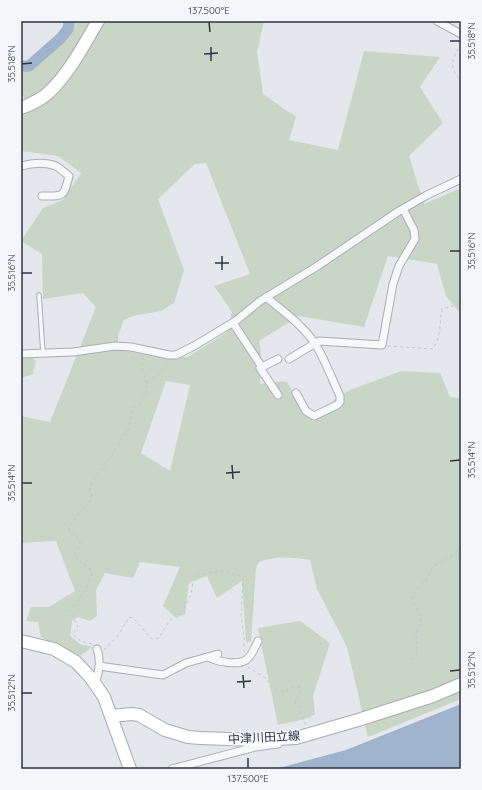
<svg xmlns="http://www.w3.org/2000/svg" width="482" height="790" font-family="Quicksand,'Noto Sans JP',sans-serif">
  <rect width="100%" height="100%" fill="#e4e7ec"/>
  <path fill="#c9d6c5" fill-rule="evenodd" d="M72 21H264L257 52 263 94 296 117 289 140 338 150 364 51 440 57 420 87 443 123 409 156 424 204 461 188V314L446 296 437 264 388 256 364 327 299 316 259 341 261 352 260 384 282 381 287 382 313 422 335 399 350 390 401 371 440 373 450 397 461 398V699L368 737 347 647 317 589 310 560C291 557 277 556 259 562L256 568 251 642H246L242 581 217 598 207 576 189 583 185 614 176 618 163 606 180 567 140 562 133 578 105 573 96 590 97 616 90 621 78 617 72 621 70 636 80 644 92 647 76 659 41 637 38 622 26 621 31 607H49L75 591 56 541 21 543V416L50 422 96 307 83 293 43 299 42 254 21 241 43 208 63 200 81 173 58 156 21 151V114L31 110 21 92V69H30L68 33ZM206 163 250 274 214 286 232 312 227 332 188 357H155L118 349V335L124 320 133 316 161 311 174 303 184 270 158 199 195 164ZM166 381 190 385 170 471 141 453Z
    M30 355 36 361 33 374 21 378V356Z
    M300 621 330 643 313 696 315 714 309 718 278 725 258 628Z"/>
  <path fill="#9fb4cc" d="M461 704V769H275L346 750Z"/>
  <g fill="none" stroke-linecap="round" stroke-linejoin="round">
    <path stroke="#9fb4cc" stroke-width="11" d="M21 66H29L61 38 68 29 69 21"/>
    <defs>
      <path id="service" d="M39 295 43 353"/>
      <path id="minor" d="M437 21 461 34
        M21 166C32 163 46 162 56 166 61 169 65 173 69 176 64 198 63 196 42 196
        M266 297C283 311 301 324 314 342 324 357 332 379 340 396V402L337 405 314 416 306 411 296 393
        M233 323 262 367
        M21 354 73 352 115 346 131 347 169 355H176L194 346 237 320 260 301 316 267 399 211 427 195 461 179
        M289 359 319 341 382 345 393 284 399 266 415 239 414 230 403 209
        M278 395 260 368 278 359
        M208 657C216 661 237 666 246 660 252 656 255 647 258 641
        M99 666 163 675 186 663 218 654
        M95 684C99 674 101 659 97 649
        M172 769 255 747 278 744"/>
      <path id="primary" d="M21 108C31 104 41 100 48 93 69 74 84 44 98 21
        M21 641 54 649 76 662 91 678 104 697 130 769
        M111 716 132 714 139 715 165 730 188 737 201 738 254 740 296 738 358 720 433 696 461 684"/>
    </defs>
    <use href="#service" stroke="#a9aeb7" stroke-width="5.5"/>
    <use href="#minor" stroke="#a9aeb7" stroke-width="9"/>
    <use href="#primary" stroke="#a3abb8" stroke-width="14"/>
    <path stroke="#c2c5cb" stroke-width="1" stroke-dasharray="3 3" stroke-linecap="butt" d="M461 43C453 59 447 66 461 81
      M388 346 433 349C442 334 439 325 442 309L461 303
      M147 383 169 365 171 362
      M92 644 81 641 74 636 73 633 78 627 70 611 86 590 92 573 90 569 74 556 80 544V540L69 532C71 518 85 509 92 498L90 490 92 481 113 454 128 429 131 420 133 408 141 403 147 385 142 368 143 357
      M104 650 117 637 129 617 133 618 152 639 159 638 170 620 184 608 191 595 193 581 201 574 223 571 243 577 241 616 244 637V652
      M411 660 417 654 416 633 421 622 420 616 412 598 419 585 427 579 433 566 455 554 461 545
      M248 667 267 679 271 687 283 692 293 687H300L301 690 295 703 300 709 301 715 306 725"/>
    <use href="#service" stroke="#f7f8fa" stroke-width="3.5"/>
    <use href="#minor" stroke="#f7f8fa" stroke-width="7"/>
    <use href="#primary" stroke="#fff" stroke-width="12"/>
  </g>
  <path fill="none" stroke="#2b3445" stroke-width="1.5" d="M209 22 210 32M450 41H460M211 47V61M204 54 218 53M22 64 32 63M450 251H460M222 256V270M215 263H229M22 273H32M450 461 460 460M232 465 233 479M226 473 240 472M22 483H32M450 671 460 670M243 675 244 688M237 682 251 681M22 693H32M248 758V768"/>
  <g text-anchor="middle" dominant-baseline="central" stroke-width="3" stroke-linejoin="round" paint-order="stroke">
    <g font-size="12" fill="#2b3445" stroke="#f4f6f9">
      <text transform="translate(264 737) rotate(-3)">中津川田立線</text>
    </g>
  </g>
  <rect width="482" height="790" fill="none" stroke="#f4f6f9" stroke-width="44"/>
  <rect x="22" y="22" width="438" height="746" fill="none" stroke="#2b3445" stroke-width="1.5"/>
  <g font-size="10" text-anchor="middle" fill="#2b3445">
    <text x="209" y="14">137.500°E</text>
    <text transform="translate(471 41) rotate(-90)" y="4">35.518°N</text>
    <text transform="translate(11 64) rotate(-90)" y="4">35.518°N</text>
    <text transform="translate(471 251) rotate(-90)" y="4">35.516°N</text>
    <text transform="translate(11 273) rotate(-90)" y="4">35.516°N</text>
    <text transform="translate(471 460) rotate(-90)" y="4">35.514°N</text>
    <text transform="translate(11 483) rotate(-90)" y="4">35.514°N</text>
    <text transform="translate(471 670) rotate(-90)" y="4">35.512°N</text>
    <text transform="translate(11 693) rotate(-90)" y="4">35.512°N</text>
    <text x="248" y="782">137.500°E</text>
  </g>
</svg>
